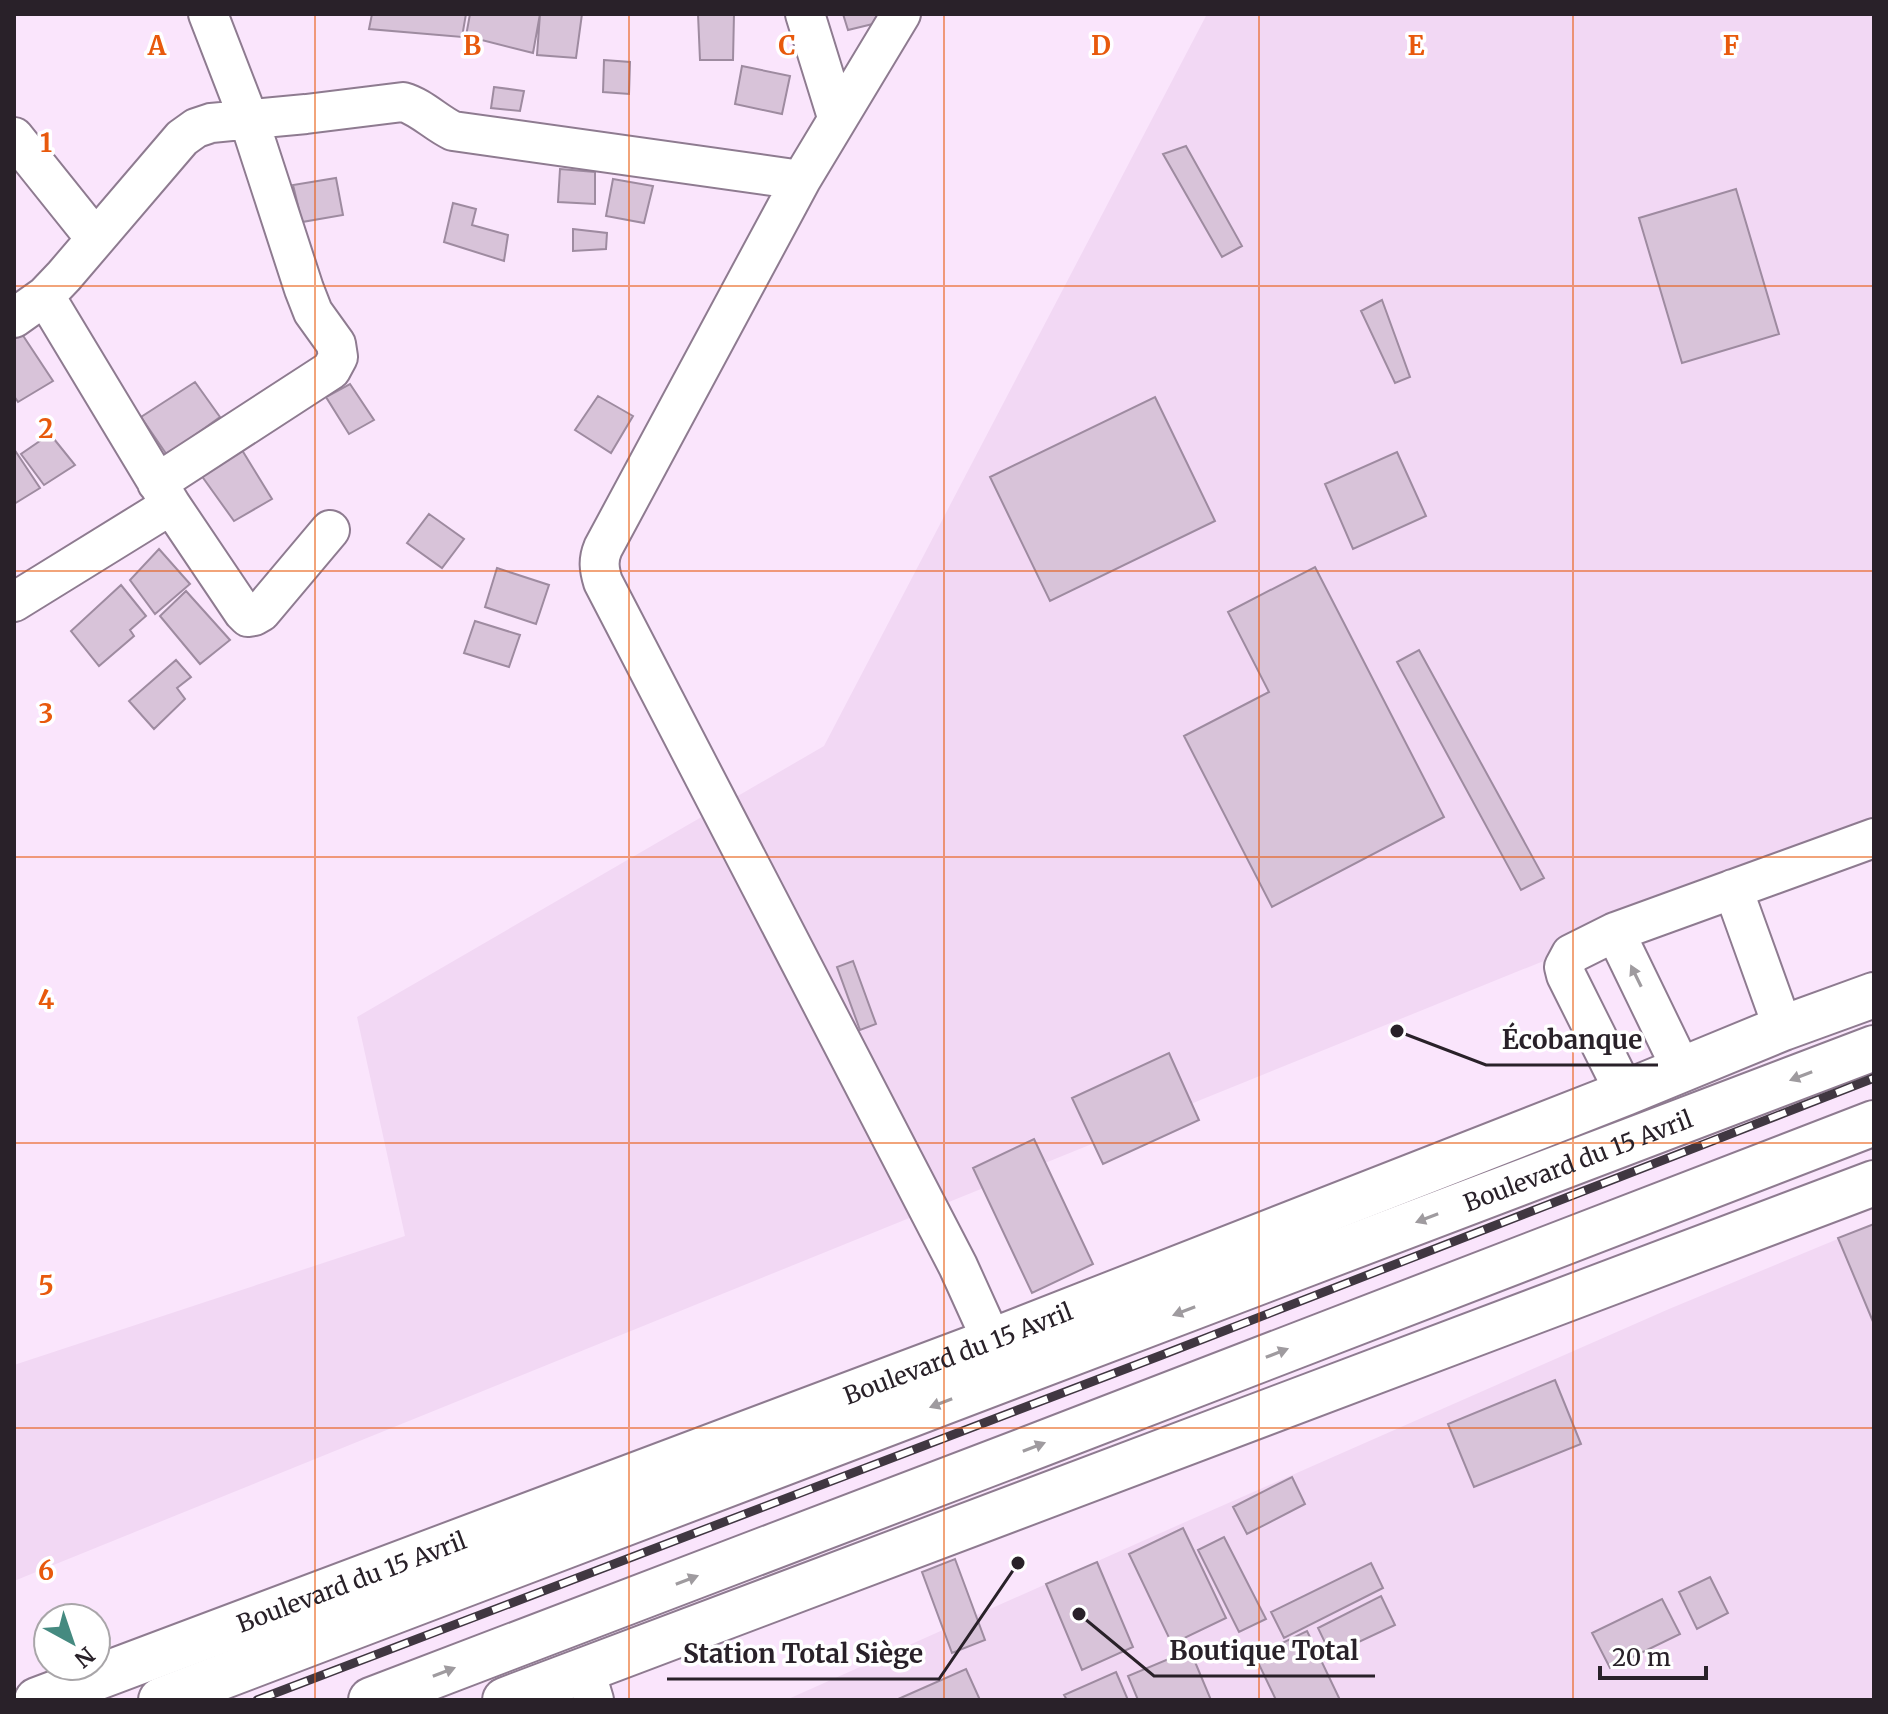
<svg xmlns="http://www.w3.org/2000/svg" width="1888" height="1714" font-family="Merriweather,serif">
  <rect width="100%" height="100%" fill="#fae5fc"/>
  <path fill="#f2d8f4" d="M1207 14H1874V827L14 1581V1365L405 1236 357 1017 824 746Z
    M1874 1224V1700H786L1183 1523 1669 1309Z"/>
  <path fill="#d8c3d9" stroke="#9e8ba0" stroke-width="2" d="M372 14H466L462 37 369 29Z
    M470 14H540L533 53 466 36Z
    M540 14H582L576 58 537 55Z
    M698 14H734L733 60H700Z
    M843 14H878L881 22 848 30Z
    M604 60 630 62 629 94 603 92Z
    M742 66 790 76 782 114 735 104Z
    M494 87 524 91 520 111 491 108Z
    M1186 146 1242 246 1222 257 1163 154Z
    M560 169 595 172V204L558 202Z
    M336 178 343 215 302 222 293 185Z
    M613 179 653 186 644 223 606 216Z
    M1736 189 1779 334 1682 363 1639 218Z
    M453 203 476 209 472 225 508 235 504 261 444 242Z
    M573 229 607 233 606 249 573 251Z
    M1382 300 1410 377 1395 383 1361 311Z
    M18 328 53 381 18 402 14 396V331Z
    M195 382 220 417 167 455 141 417Z
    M350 384 374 420 349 434 326 397Z
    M598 396 633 416 611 453 575 430Z
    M1155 397 1215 521 1050 601 990 477Z
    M50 434 75 465 44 485 21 454Z
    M234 437 272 499 234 521 196 468Z
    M14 449 40 488 14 504Z
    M1397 452 1426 516 1353 549 1325 484Z
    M429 514 464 539 442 568 407 543Z
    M159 549 190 584 155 614 130 580Z
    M1315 567 1444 817 1272 907 1184 736 1269 692 1228 612Z
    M497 568 549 585 536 624 485 607Z
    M121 585 146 616 130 630 134 636 99 666 71 631Z
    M186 591 230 640 200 664 160 616Z
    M475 621 520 635 509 667 464 653Z
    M1419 650 1544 878 1521 890 1397 662Z
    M176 660 191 677 177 688 185 699 154 729 129 701Z
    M853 961 876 1024 860 1030 837 967Z
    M1169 1053 1199 1120 1103 1164 1072 1098Z
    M1034 1139 1093 1264 1032 1293 973 1168Z
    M1874 1224V1324L1838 1238Z
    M1555 1380 1581 1444 1474 1487 1448 1424Z
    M1292 1477 1305 1504 1247 1534 1233 1507Z
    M1183 1528 1226 1618 1172 1644 1129 1554Z
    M1224 1537 1266 1619 1239 1632 1198 1550Z
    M955 1559 985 1640 952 1653 922 1572Z
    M1097 1562 1133 1647 1082 1670 1046 1584Z
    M1371 1563 1383 1588 1284 1638 1271 1612Z
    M1710 1577 1728 1613 1697 1629 1679 1592Z
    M1381 1596 1395 1625 1331 1655 1318 1628Z
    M1662 1599 1680 1634 1610 1668 1592 1633Z
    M1307 1631 1340 1700H1276L1255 1656Z
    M1190 1650 1211 1700H1138L1128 1676Z
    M966 1669 980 1700H896Z
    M1116 1672 1128 1700H1067L1064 1695Z"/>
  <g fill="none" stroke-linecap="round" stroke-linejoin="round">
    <defs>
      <path id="minor" d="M805 14 837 117
        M901 14 801 180 603 548C598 560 599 569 603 582L958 1266 992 1341
        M14 137 95 238
        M45 296 171 505 243 612 248 617 254 616 261 612 330 530
        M14 318 45 296 64 276 182 138 196 128 211 123 306 114 403 102C421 107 436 123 453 131L801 180
        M157 483 331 370 338 357 336 344 313 312 304 289 249 120 208 14
        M14 602 171 505
        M1733 889 1783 1028
        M1615 932 1682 1070
        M1625 1093 1566 975 1564 967 1571 954 1615 932 1874 838
        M585 1670 594 1700"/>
      <g id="major">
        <path id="s1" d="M37 1700 992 1341 1625 1093 1783 1028 1874 995"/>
        <path d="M505 1700 1874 1183"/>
      </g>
      <g id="highway">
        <path id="s2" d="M161 1700 1874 1048"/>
        <path d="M371 1700 1044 1443 1874 1123"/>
      </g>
    </defs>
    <use href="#minor" stroke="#8e7b90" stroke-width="42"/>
    <use href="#major" stroke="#8e7b90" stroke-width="48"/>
    <use href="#highway" stroke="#8e7b90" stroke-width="48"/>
    <use href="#minor" stroke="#fff" stroke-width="38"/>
    <use href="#major" stroke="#fff" stroke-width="44"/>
    <use href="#highway" stroke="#fff" stroke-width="44"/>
    <defs>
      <path id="rail" d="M257 1700 1162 1355 1874 1078"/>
    </defs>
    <use href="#rail" stroke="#403741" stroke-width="9"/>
    <use href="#rail" stroke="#fff" stroke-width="6" stroke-dasharray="18" stroke-linecap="butt"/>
  </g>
  <defs><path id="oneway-solid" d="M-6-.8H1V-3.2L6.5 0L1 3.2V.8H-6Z" transform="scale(2)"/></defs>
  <g fill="#9f9b9f">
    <use href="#oneway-solid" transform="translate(1636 976) rotate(-116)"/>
    <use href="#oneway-solid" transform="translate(1801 1076) rotate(159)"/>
    <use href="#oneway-solid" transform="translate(1427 1218) rotate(159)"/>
    <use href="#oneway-solid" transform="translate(1184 1311) rotate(159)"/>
    <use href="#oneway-solid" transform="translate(1277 1353) rotate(-21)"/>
    <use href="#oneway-solid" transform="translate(941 1403) rotate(159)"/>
    <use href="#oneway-solid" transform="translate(1034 1447) rotate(-21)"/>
    <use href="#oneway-solid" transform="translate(687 1580) rotate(-21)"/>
    <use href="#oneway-solid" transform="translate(444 1672) rotate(-21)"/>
  </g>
  <path fill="none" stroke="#e8590c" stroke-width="2" stroke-opacity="0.55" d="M315 14V1700M629 14V1700M944 14V1700M1259 14V1700M1573 14V1700M14 286H1874M14 571H1874M14 857H1874M14 1143H1874M14 1428H1874"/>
  <g text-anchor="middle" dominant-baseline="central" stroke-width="7" stroke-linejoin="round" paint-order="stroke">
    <g font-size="24" fill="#292129" stroke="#fff">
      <text stroke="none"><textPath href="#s2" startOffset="1516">Boulevard du 15 Avril</textPath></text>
      <text stroke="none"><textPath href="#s1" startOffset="984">Boulevard du 15 Avril</textPath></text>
      <text stroke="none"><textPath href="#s1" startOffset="336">Boulevard du 15 Avril</textPath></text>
    </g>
  </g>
  <g font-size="26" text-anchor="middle" font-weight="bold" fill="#e8590c" stroke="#fff" stroke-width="7" stroke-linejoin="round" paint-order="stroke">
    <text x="157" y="55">A</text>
    <text x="472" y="55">B</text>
    <text x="787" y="55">C</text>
    <text x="1101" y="55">D</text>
    <text x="1416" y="55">E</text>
    <text x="1731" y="55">F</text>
    <text x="46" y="152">1</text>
    <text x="46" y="438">2</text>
    <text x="46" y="723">3</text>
    <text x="46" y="1009">4</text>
    <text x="46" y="1295">5</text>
    <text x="46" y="1580">6</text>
  </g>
  <path fill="none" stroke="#292129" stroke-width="3" d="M1397 1031L1486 1065H1658M1079 1614L1154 1676H1375M1018 1563L939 1679H667"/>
  <g fill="#292129" stroke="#fff" stroke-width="3">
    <circle cx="1397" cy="1031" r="8"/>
    <circle cx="1079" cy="1614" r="8"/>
    <circle cx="1018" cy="1563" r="8"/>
  </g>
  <g font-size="26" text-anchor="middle" font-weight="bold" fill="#292129" stroke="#fff" stroke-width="7" stroke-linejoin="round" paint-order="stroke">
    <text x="1572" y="1049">Écobanque</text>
    <text x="1264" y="1660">Boutique Total</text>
    <text x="803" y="1663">Station Total Siège</text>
  </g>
  <rect width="1888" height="1714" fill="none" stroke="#292129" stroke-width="32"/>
  <g transform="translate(72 1642) rotate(140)"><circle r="38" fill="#ffffff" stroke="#a9a6a9" stroke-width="2"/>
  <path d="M0-6L14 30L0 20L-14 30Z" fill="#458a80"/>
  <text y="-12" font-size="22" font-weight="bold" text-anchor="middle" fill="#292129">N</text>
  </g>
  <path d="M1600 1666v12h106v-12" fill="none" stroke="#292129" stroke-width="4"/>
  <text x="1612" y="1666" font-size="24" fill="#292129" stroke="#ffffff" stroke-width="6" paint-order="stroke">20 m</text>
</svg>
